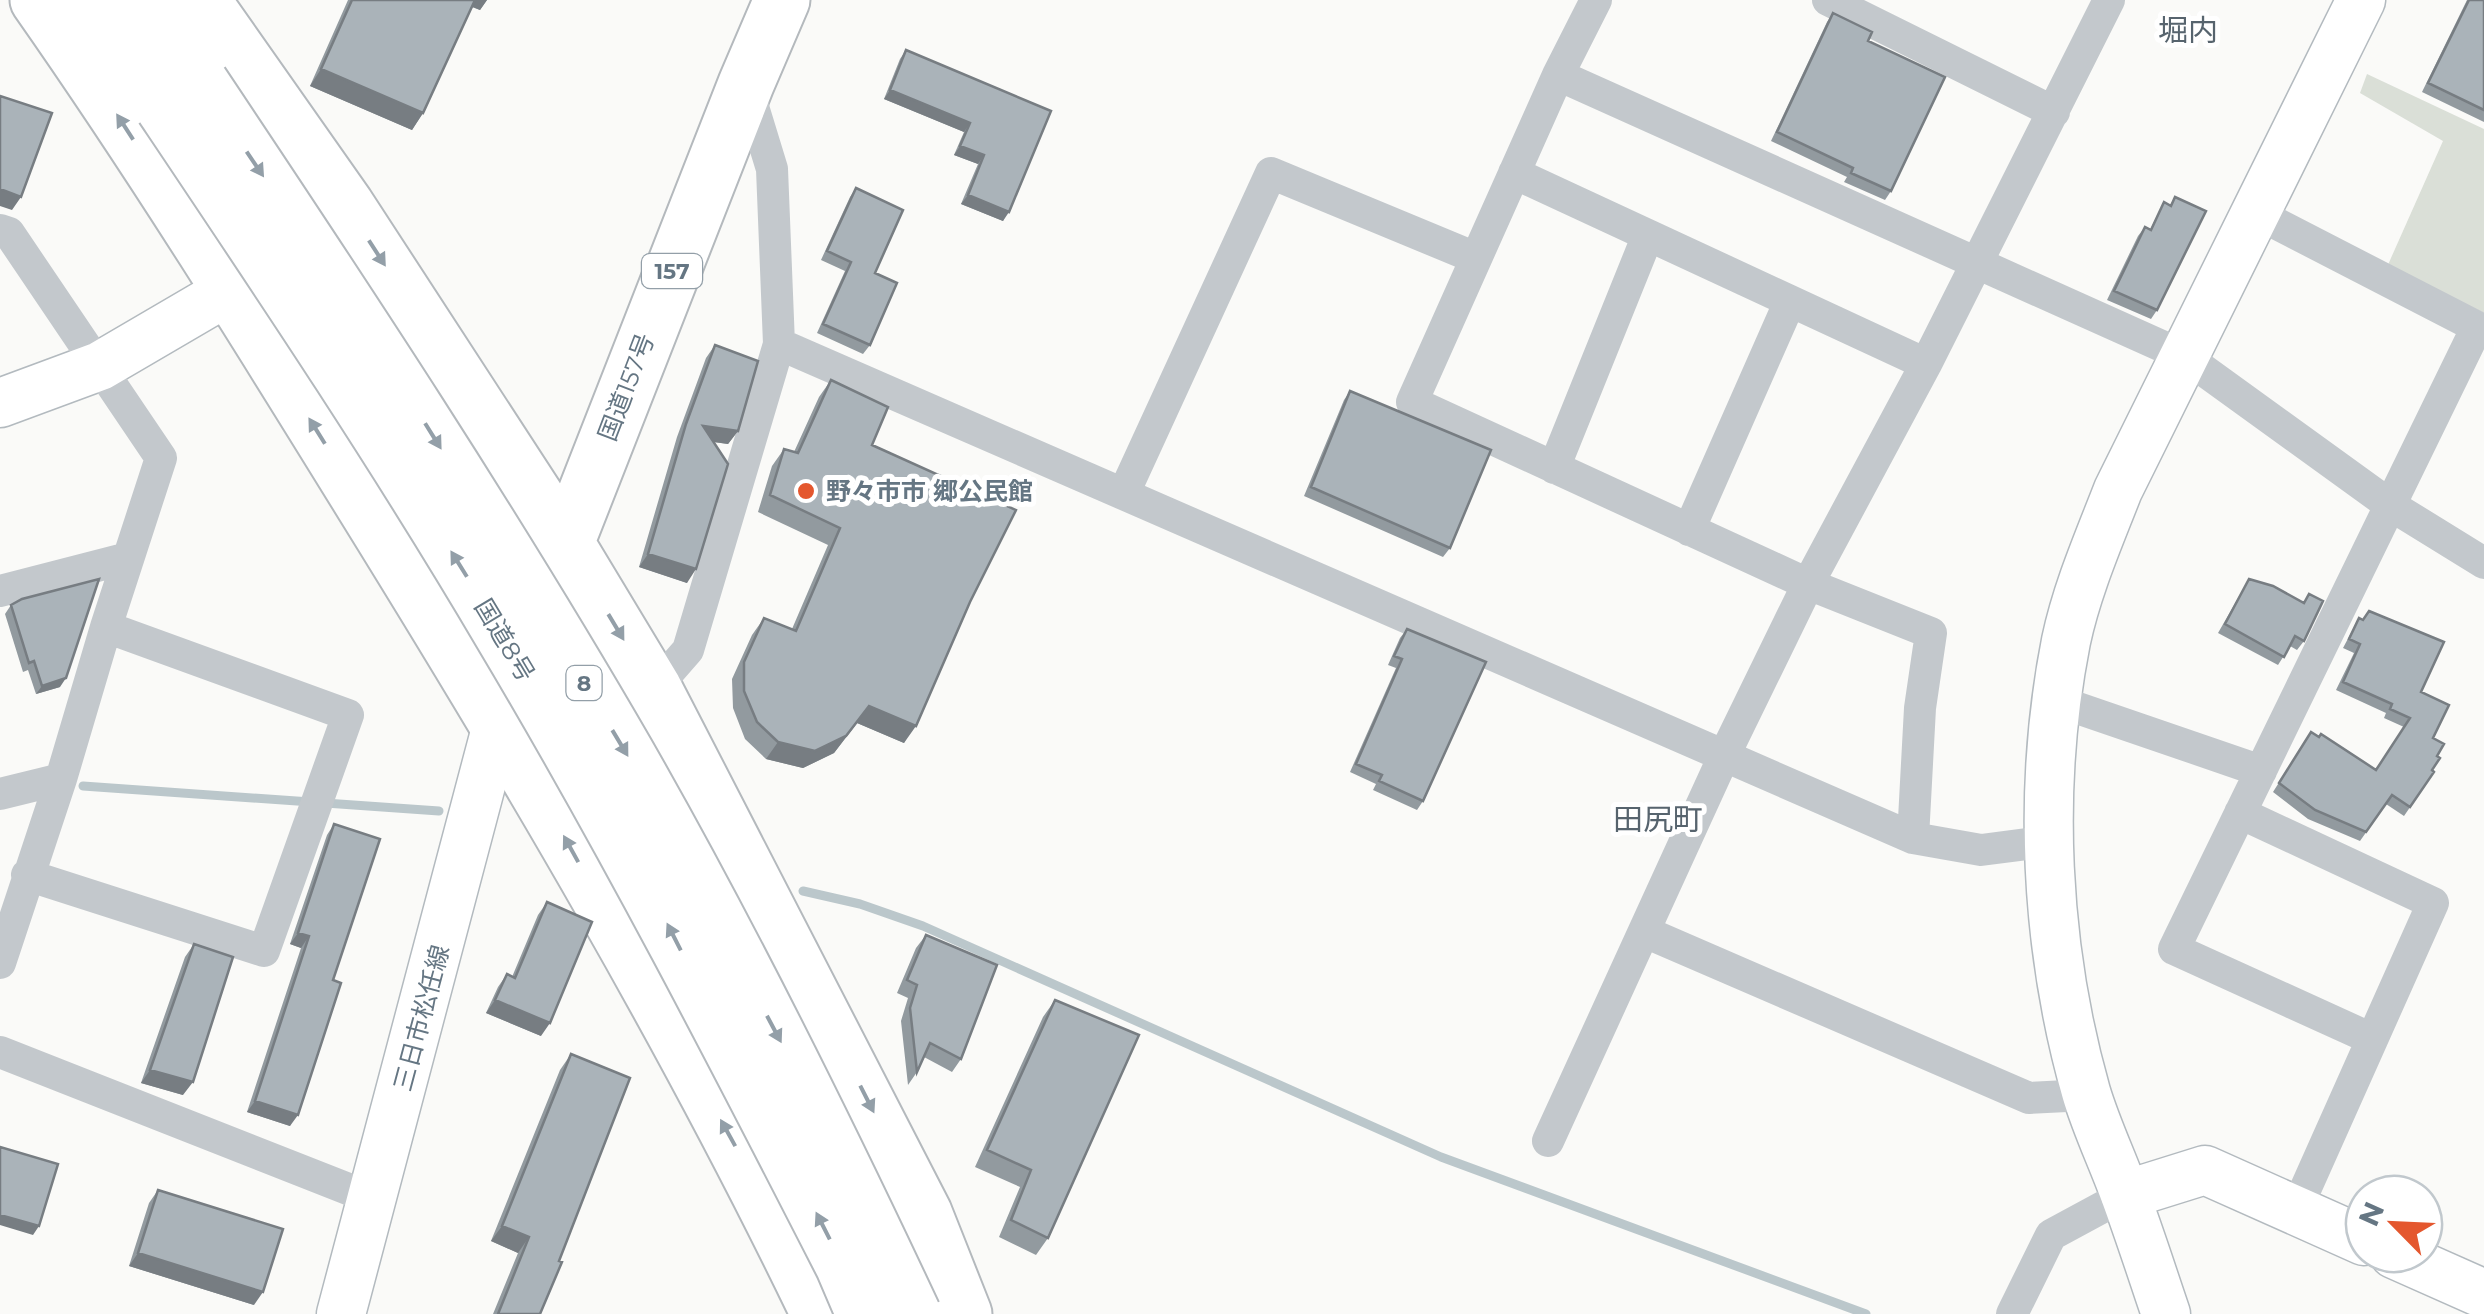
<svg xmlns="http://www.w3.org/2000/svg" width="2484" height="1314" font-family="Montserrat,'Noto Sans JP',sans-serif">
  <rect width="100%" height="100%" fill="#fafaf8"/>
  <path fill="#dadfd7" d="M2367 74 2484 129V313L2387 267 2443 141 2360 93Z"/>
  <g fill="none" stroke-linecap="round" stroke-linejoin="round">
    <path stroke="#bbc7cb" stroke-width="9" d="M83 786 439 811
      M803 891 860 904 923 926 1441 1157 1866 1314"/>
    <defs>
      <path id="secondary" d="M0 403 100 366 230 290
        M2125 1195 2205 1170 2364 1241
        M2394 1254 2484 1294
        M341 1314 498 721
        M2166 1314C2152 1273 2139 1232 2124 1192 2112 1159 2096 1126 2086 1092 2045 948 2037 788 2066 641 2077 589 2099 539 2118 490L2361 0"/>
      <path id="highway" d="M38 0C153 164 258 334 363 504 526 767 685 1035 819 1314
        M89 0 163 107
        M143 0 201 83
        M202 0 346 205 566 543 654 689 924 1213 964 1314
        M556 569 746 84 782 0"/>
    </defs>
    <use href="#secondary" stroke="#b3babf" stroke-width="51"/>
    <use href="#highway" stroke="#b4b9bd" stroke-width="59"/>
    <path stroke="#c3c8cc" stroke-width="32" d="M1596 0 1558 75 1412 402 1808 584 1931 633 1920 708 1913 838
      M1828 0 2054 112
      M1558 75 2184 356 2390 505 2484 563
      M746 84 772 169 779 344 1913 838 1981 850 2050 841
      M1514 173 1926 364
      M2256 213 2477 327 2174 949 2372 1039
      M0 230 9 233 161 458 106 627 61 779
      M1554 468 1648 235
      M1124 493 1271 173 1476 258
      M1689 530 1790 301
      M0 591 128 558
      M654 689 688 650 779 344
      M2057 701 2261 771
      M0 794 61 779 0 963
      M2240 813 2433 903 2296 1210
      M27 875 264 951 348 715 106 627
      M1645 932 2029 1098 2087 1095
      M0 1052 371 1198
      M1548 1141 1724 756 1808 584 1926 364 2109 0
      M2012 1314 2051 1235 2125 1195"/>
    <use href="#secondary" stroke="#fff" stroke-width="48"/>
    <use href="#highway" stroke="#fff" stroke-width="55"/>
    <defs>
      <path id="highway-bridge" d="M201 83C348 303 494 524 627 754 731 936 824 1124 913 1314
        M163 107C279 280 396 454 502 634 625 840 734 1052 843 1265L864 1314"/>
    </defs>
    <use href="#highway-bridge" stroke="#b4b9bd" stroke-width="59" stroke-linecap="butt"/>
    <use href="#highway-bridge" stroke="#fff" stroke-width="55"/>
  </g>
  <path fill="#929a9f" d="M348 0H487L480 10 472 7 423 113 412 130 310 86Z
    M2467 0H2484V122L2422 92Z
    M1833 13 1868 41 1891 191 1885 200 1844 182 1847 177 1771 141 1827 22Z
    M906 50 1051 111 1003 221 961 204 978 164 954 155 964 132 884 99 900 59Z
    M856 188 875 273 870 345 863 354 817 333 845 271 821 260 850 197Z
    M2175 197 2157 310 2151 319 2107 300 2138 236 2145 227 2150 230 2164 202 2170 205Z
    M715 345 738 431 728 444 713 442 687 583 639 567 677 437 706 358Z
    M831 380 970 602 904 743 857 723 834 753 803 768 766 759 745 739 733 708 732 679 752 635 764 618 792 629 828 545 758 512 772 466 784 449 794 452 819 397Z
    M1350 391 1450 548 1443 557 1304 496 1344 400Z
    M2249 579 2304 641 2297 650 2290 646 2278 665 2218 633Z
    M11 605 60 687 36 694 28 670 23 672 5 614Z
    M2359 618 2421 692 2437 756 2432 770 2434 772 2404 816 2386 804 2360 841 2308 819 2273 792 2311 732 2376 770 2404 727 2384 718 2386 713 2336 690 2354 653 2343 648Z
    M1407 629 1423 801 1417 810 1373 790 1376 784 1350 772 1396 668 1388 665 1400 638Z
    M334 824 333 980 290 1126 247 1112 301 948 290 944 327 835Z
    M547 902 541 1036 486 1013 498 987 507 974 512 977 538 915Z
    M926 935 961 1059 952 1072 924 1057 917 1072 908 1085 901 1021 908 998 897 993 916 948Z
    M194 944 183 1095 141 1083 185 957Z
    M1055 1000 1048 1238 1036 1255 999 1237 1020 1187 975 1167 1043 1017Z
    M571 1054 559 1261 540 1314H493L518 1253 491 1241 560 1070Z
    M158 1190 254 1305 129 1266 149 1203Z"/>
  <path fill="#777d82" d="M472 0H487L480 10 468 5Z
    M321 69 423 113 412 130 310 86Z
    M890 90 970 123 964 132 884 99Z
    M960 146 984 155 978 164 954 155Z
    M0 189 21 197 12 210 0 206Z
    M968 195 1009 212 1003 221 961 204Z
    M703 426 738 431 728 444 694 439Z
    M648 554 696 569 687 583 639 567Z
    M66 678 60 687 36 694 42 686Z
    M869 706 916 726 904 743 857 723 834 753 803 768 766 759 778 742Z
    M298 933 309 936 301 948 290 944Z
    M495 1000 550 1023 541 1036 486 1013Z
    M150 1070 193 1082 183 1095 141 1083Z
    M255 1101 298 1115 290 1126 247 1112Z
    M0 1215 39 1226 33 1235 0 1225Z
    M502 1226 529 1237 518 1253 491 1241Z
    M138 1253 263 1292 254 1305 129 1266Z"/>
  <path fill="#aab3b9" stroke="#777d82" stroke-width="2.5" d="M352 0H475L423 113 321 69Z
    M2469 0H2484V110L2428 83Z
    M1833 13 1872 32 1868 41 1945 77 1891 191 1851 173 1853 168 1777 132Z
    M906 50 1051 111 1009 212 968 195 984 155 960 146 970 123 890 90Z
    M0 96 52 113 21 197 0 189Z
    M856 188 903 210 875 273 897 283 870 345 823 324 851 262 827 251Z
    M2175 197 2206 211 2157 310 2114 291 2145 227 2151 230 2164 202 2171 206Z
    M715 345 758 361 738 431 703 426 728 464 696 569 648 554 686 424Z
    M831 380 888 407 872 445 1016 510 970 602 916 726 869 706 846 736 815 751 778 742 757 722 744 691V662L764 618 796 631 840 528 770 495 784 449 798 453Z
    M1350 391 1491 450 1450 548 1311 487Z
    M99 579 66 678 42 686 34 661 29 663 11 605 22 599Z
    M2249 579 2273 586 2304 603 2309 594 2323 601 2304 641 2295 636 2284 657 2225 624Z
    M2369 611 2444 642 2421 692 2449 705 2433 738 2444 744 2437 756 2440 758 2432 770 2434 772 2410 807 2392 795 2366 832 2315 810 2279 783 2311 732 2319 737 2321 734 2376 770 2410 718 2390 709 2392 704 2343 682 2360 644 2349 639 2359 618 2363 620Z
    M1407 629 1486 662 1423 801 1379 781 1382 775 1356 764 1402 659 1394 656Z
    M334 824 380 839 333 980 341 983 298 1115 255 1101 309 936 298 933Z
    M547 902 592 922 550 1023 495 1000 507 974 515 978Z
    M926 935 997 965 961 1059 930 1043 917 1072 910 1008 917 985 907 980Z
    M194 944 233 957 193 1082 150 1070Z
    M1055 1000 1139 1035 1048 1238 1011 1220 1031 1170 987 1150Z
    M571 1054 630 1078 559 1261 562 1262 540 1314H498L529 1237 502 1226Z
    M0 1147 58 1164 39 1226 0 1215Z
    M158 1190 283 1229 263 1292 138 1253Z"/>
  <defs><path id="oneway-solid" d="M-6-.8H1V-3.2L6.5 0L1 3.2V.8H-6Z" transform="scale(2.5)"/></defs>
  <g fill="#939fa8">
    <use href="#oneway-solid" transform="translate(125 127) rotate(-123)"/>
    <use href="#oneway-solid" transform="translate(255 164) rotate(56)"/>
    <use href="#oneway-solid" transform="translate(377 253) rotate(57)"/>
    <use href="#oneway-solid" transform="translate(317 431) rotate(-122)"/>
    <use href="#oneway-solid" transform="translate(433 436) rotate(58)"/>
    <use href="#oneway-solid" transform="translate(459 564) rotate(-122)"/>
    <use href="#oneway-solid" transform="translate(616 627) rotate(59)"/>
    <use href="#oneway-solid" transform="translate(620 743) rotate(59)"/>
    <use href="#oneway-solid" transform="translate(571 849) rotate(-119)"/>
    <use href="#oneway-solid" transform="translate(674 937) rotate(-117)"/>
    <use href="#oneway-solid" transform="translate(774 1029) rotate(62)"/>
    <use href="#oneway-solid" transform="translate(867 1099) rotate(63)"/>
    <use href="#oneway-solid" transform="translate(728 1133) rotate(-119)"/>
    <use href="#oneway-solid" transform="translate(823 1226) rotate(-117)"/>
  </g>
  <circle fill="#e4572e" stroke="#fff" stroke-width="4" cx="806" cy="491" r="10"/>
  <g text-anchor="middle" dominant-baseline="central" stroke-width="10" stroke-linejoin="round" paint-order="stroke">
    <g fill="#fff" stroke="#939fa8" stroke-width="2.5">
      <rect x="642" y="254" width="60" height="34" rx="8"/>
      <rect x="566.5" y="666" width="35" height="34" rx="8"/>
    </g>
    <g font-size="22" font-weight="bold" fill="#657683">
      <text x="672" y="271">157</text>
      <text x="584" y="683">8</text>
    </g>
    <g font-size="25" fill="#657683" stroke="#fff">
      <text transform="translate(626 387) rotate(-69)">国道157号</text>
      <text transform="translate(505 640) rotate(59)">国道8号</text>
      <text transform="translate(421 1018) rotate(-75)">三日市松任線</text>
    </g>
    <g font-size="25" font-weight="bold" fill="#657683" stroke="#fff" text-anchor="start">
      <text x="826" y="491">野々市市 郷公民館</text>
    </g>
    <g font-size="30" fill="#57646e" stroke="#fff">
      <text x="2188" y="30">堀内</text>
      <text x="1658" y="819">田尻町</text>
    </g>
  </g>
  <g transform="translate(2394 1224) rotate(294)"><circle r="48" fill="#ffffff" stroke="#c1c8cd" stroke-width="2.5"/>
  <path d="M0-8L18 38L0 25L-18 38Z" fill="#e4572e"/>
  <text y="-15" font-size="28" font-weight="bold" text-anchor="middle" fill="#657683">N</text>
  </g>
</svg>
